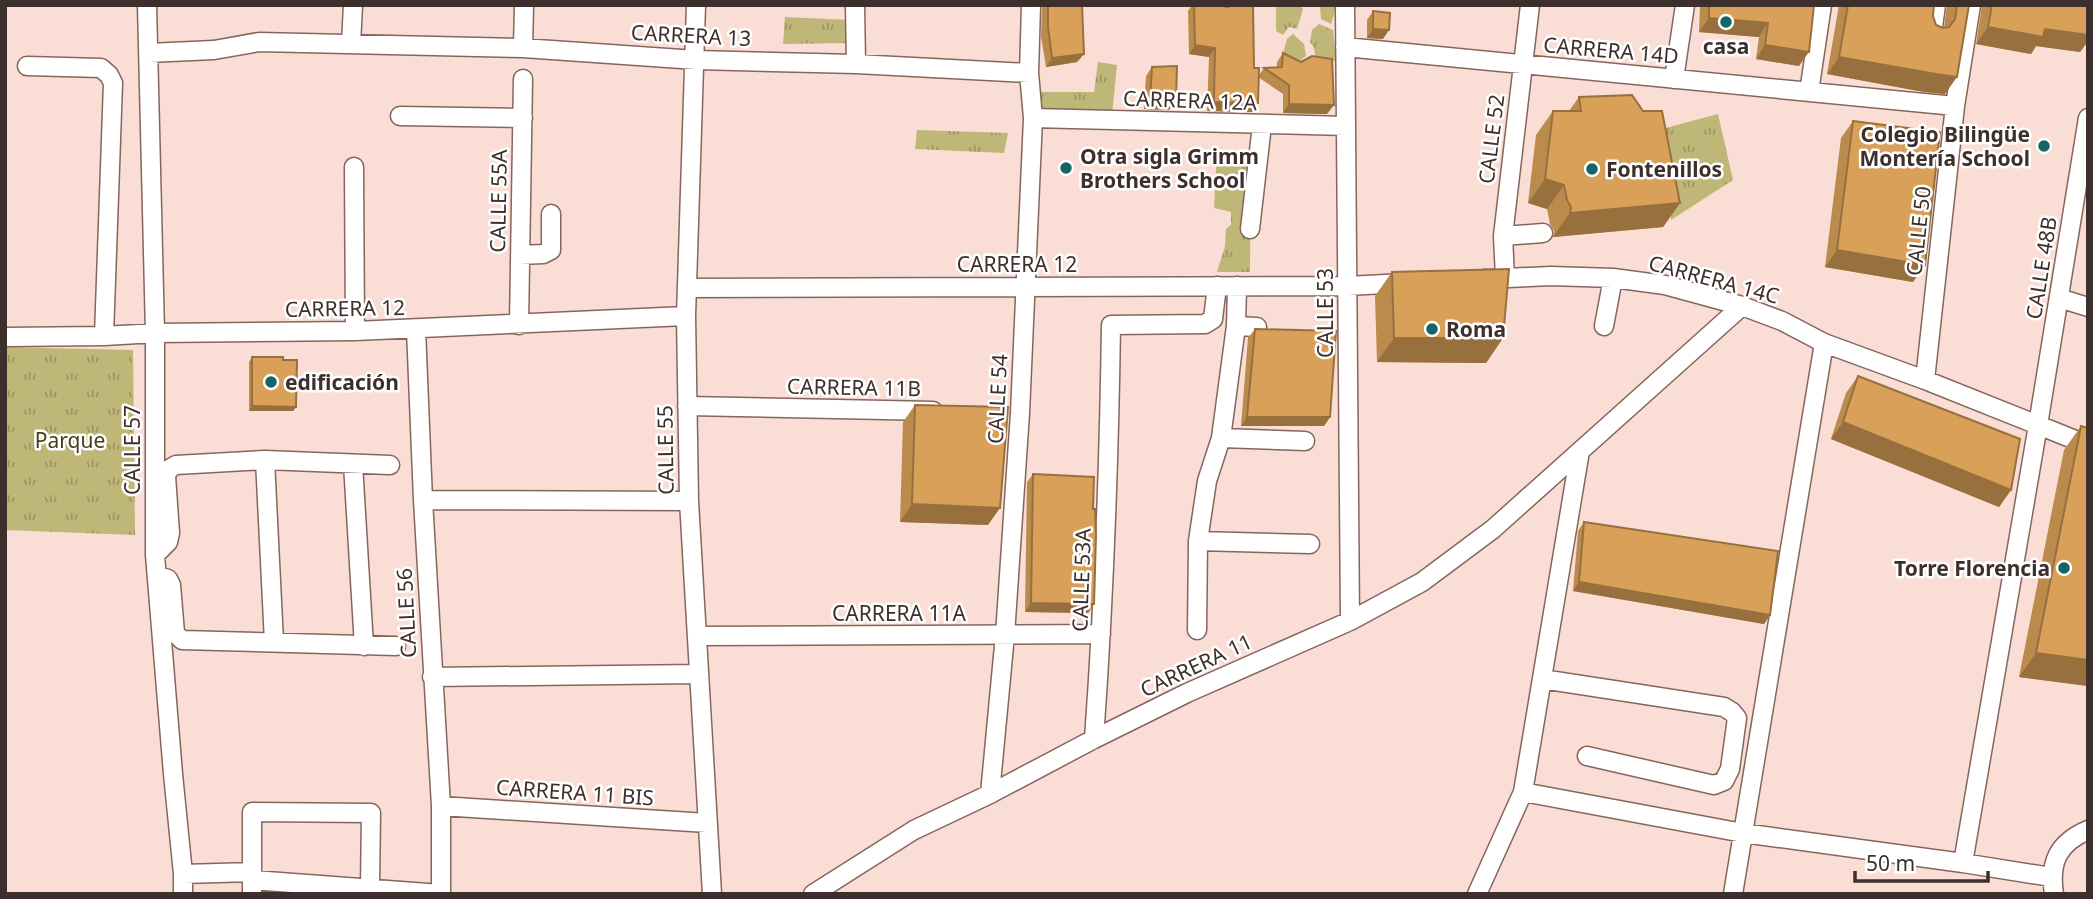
<svg xmlns="http://www.w3.org/2000/svg" width="2093" height="899" font-family="'Noto Sans',sans-serif">
  <defs>
    <pattern id="grass-tufts" width="24" height="20" patternUnits="userSpaceOnUse" patternTransform="scale(1.75)"><rect width="24" height="20" fill="#bfb778"/><path d="M3 7l-1-3M5 7V3M7 7l1-3M15 17l-1-3M17 17v-4M19 17l1-3" fill="none" stroke="#9c9563"/></pattern>
  </defs>
  <rect width="100%" height="100%" fill="#faddd4"/>
  <path fill="url(#grass-tufts)" d="M1276 5H1299L1303 9 1297 29 1289 27 1283 35 1276 31Z
    M1323 5H1333L1336 8 1331 24 1321 19 1320 6Z
    M785 17 850 20 849 43 783 44Z
    M1319 24 1333 30 1336 61 1316 62 1314 48 1310 42 1312 30Z
    M1293 34 1304 44 1306 56 1294 65 1281 60 1287 39Z
    M1098 62 1117 65 1111 125 1029 124 1032 92H1094Z
    M1718 114 1733 180 1671 220 1669 180 1658 130Z
    M917 130 1008 133 1004 153 915 149Z
    M1251 150 1250 272H1217L1225 246 1226 229 1231 225V212L1214 208 1217 153Z
    M5 347 133 350 135 535 5 530Z"/>
  <g fill="none" stroke-linecap="round" stroke-linejoin="round">
    <defs>
      <path id="minor" d="M147 5 155 333V555L173 774 183 874V894
        M696 5 686 316 689 501 712 894
        M855 5 856 64
        M1345 5 1350 621
        M1932 34 1936 5
        M351 44 353 5
        M1345 47 1955 106
        M523 48 524 5
        M148 53 214 50 259 42 523 48 696 60 856 64 1029 73
        M27 66 101 68 109 75 113 83 104 336
        M1674 79 1685 5
        M1809 92 1822 5
        M400 116 523 118
        M1033 118 1346 126
        M354 167 355 331
        M1250 229 1262 125
        M1503 236 1543 233
        M520 255 543 254 551 250V214
        M1505 278 1503 236 1530 5
        M1484 279 1551 276 1613 278 1665 285 1742 306 1782 321 1824 343 1925 380 2088 445
        M687 288 1347 286 1404 283
        M2059 298 2088 307
        M519 325 523 79
        M1236 326 1257 327
        M1604 326 1613 278
        M5 337 104 336 155 333 355 331 686 316
        M1925 380 1955 106 1971 5
        M687 406 933 411
        M1221 438 1305 441
        M265 460 274 642
        M353 464 364 646
        M423 500 689 501
        M1198 541 1310 544
        M155 555 168 542 170 533 166 476 169 469 176 465 265 460 390 465
        M157 575 168 579 171 585 175 633 182 640 396 646
        M1197 630 1198 541 1207 481 1221 438 1236 326 1237 286
        M697 636 1101 634
        M432 677 699 674
        M1542 679 1724 707 1732 712 1737 718 1730 769 1724 781 1714 785 1587 756
        M1094 739C1104 601 1109 463 1111 325L1205 324 1213 319 1217 286
        M1523 792 1743 833 1963 863 2051 877
        M990 794 1005 635 1020 413 1033 118 1029 73 1031 5
        M441 806 707 823
        M1963 863 2038 425 2088 118
        M183 874 252 872
        M252 880 441 894V806L423 500 416 329
        M252 894V812L371 813 370 888
        M813 894 914 830 990 794 1094 739 1187 693 1350 621 1422 582 1493 529 1742 306
        M1477 894 1523 792 1580 451
        M1733 894 1824 343
        M2054 894C2049 862 2058 843 2088 830"/>
    </defs>
    <use href="#minor" stroke="#85665c" stroke-width="21"/>
    <use href="#minor" stroke="#fff" stroke-width="18"/>
  </g>
  <path fill="#bb8a4d" d="M1044 5H1082L1084 54 1077 62 1046 67 1041 36 1042 8Z
    M1192 5H1217L1225 6 1226 5H1253L1254 68 1259 75 1264 68 1277 67V62L1283 53 1327 114 1283 113V94L1258 77V103L1252 112 1207 111 1209 57 1189 54 1188 11Z
    M1700 5H1814L1799 66 1756 59 1759 37 1699 32Z
    M1839 5H1934L1933 16 1936 25 1943 28H1944L1947 5H1969L1945 94 1924 92 1827 74Z
    M1982 5H2088V41L2080 52 2036 46 2031 54 1976 44Z
    M1373 11 1383 39 1367 38V20Z
    M1152 67 1176 101 1169 110 1144 109 1146 76Z
    M1579 97 1680 203 1663 227 1553 237 1554 231 1550 224 1547 209 1528 203 1536 135 1553 111H1569Z
    M1853 121 1913 282 1825 267 1841 138Z
    M1392 272 1503 338 1486 363 1377 362 1375 296Z
    M1255 329 1330 417 1324 426H1241L1248 338Z
    M252 357 283 360 296 407 293 411H249V362Z
    M1858 376 2011 490 1999 507 1831 439 1846 393Z
    M915 405 988 525 900 522 903 422Z
    M2081 426 2088 428V686L2019 677 2064 450Z
    M1033 474 1093 509 1094 604 1088 613 1025 612 1027 482Z
    M1584 522 1770 615 1764 624 1573 591 1578 531Z"/>
  <path fill="#98703e" d="M1709 18 1768 23 1759 37 1699 32Z
    M1988 27 2045 29 2088 35V41L2080 52 2036 46 2031 54 1976 44Z
    M1373 29 1389 30 1383 39 1367 38Z
    M1195 45 1215 48 1209 57 1189 54Z
    M1765 45 1809 52 1799 66 1756 59Z
    M1084 54 1077 62 1046 67 1052 58Z
    M1839 57 1957 77 1945 94 1924 92 1827 74Z
    M1150 101H1176L1169 110 1144 109Z
    M1214 102 1258 103 1252 112 1207 111Z
    M1289 104 1334 105 1327 114 1283 113Z
    M1545 179 1564 185 1547 209 1528 203Z
    M1680 203 1663 227 1553 237 1570 213Z
    M1837 250 1925 265 1913 282 1825 267Z
    M1394 338H1503L1486 363 1377 362Z
    M252 406 296 407 293 411H249Z
    M1247 417H1330L1324 426H1241Z
    M1843 422 2011 490 1999 507 1831 439Z
    M912 504 1000 508 988 525 900 522Z
    M1579 582 1770 615 1764 624 1573 591Z
    M1031 603 1094 604 1088 613 1025 612Z
    M2036 653 2088 660V686L2019 677Z"/>
  <path fill="#d9a059" stroke="#98703e" stroke-width="2" d="M1048 5H1082L1084 54 1052 58 1048 27Z
    M1194 5H1217L1228 7V5H1253L1254 68H1259L1258 103 1214 102 1215 48 1195 45Z
    M1709 5H1814L1809 52 1765 45 1768 23 1709 18Z
    M1848 5H1934L1933 16 1936 25 1943 28 1949 27 1955 19 1957 5H1969L1957 77 1936 74 1839 57Z
    M1992 5H2088V35L2045 29 2043 37 1988 27Z
    M1373 11 1390 13 1389 30 1373 29Z
    M1283 53 1301 62 1312 56 1332 59 1334 105 1289 104V85L1264 68 1282 67Z
    M1177 66 1176 101H1150L1152 67Z
    M1632 95 1643 111H1662L1680 203 1570 213 1571 207 1567 200 1564 185 1545 179 1553 111H1581L1579 97Z
    M1853 121 1940 132 1925 265 1837 250Z
    M1509 269 1503 338H1394L1392 272Z
    M1255 329 1336 331 1330 417H1247Z
    M252 357H283V360H297L296 407 252 406Z
    M1858 376 2020 439 2011 490 1843 422Z
    M915 405 1008 407 1000 508 912 504Z
    M2081 426 2088 428V660L2036 653Z
    M1033 474 1094 477 1093 509H1095L1096 535 1094 604 1031 603Z
    M1584 522 1778 551 1770 615 1579 582Z"/>
  <g fill="#156466" stroke="#fff" stroke-width="2.5">
    <circle cx="1726" cy="22" r="7"/>
    <circle cx="2044" cy="146" r="7"/>
    <circle cx="1066" cy="168" r="7"/>
    <circle cx="1592" cy="169" r="7"/>
    <circle cx="1432" cy="329" r="7"/>
    <circle cx="271" cy="382" r="7"/>
    <circle cx="2064" cy="568" r="7"/>
  </g>
  <g text-anchor="middle" dominant-baseline="central" stroke-width="5" stroke-linejoin="round" paint-order="stroke">
    <g font-size="21" fill="#3d2f2b" stroke="#fff">
      <text transform="translate(691 35) rotate(3)">CARRERA 13</text>
      <text transform="translate(1611 50) rotate(5)">CARRERA 14D</text>
      <text transform="translate(1190 100) rotate(2)">CARRERA 12A</text>
      <text transform="translate(1491 139) rotate(-83)">CALLE 52</text>
      <text transform="translate(498 201) rotate(-89)">CALLE 55A</text>
      <text transform="translate(1918 231) rotate(-84)">CALLE 50</text>
      <text x="1017" y="264">CARRERA 12</text>
      <text transform="translate(2041 268) rotate(-81)">CALLE 48B</text>
      <text transform="translate(1714 279) rotate(15)">CARRERA 14C</text>
      <text transform="translate(345 308) rotate(-1)">CARRERA 12</text>
      <text transform="translate(1325 313) rotate(-90)">CALLE 53</text>
      <text transform="translate(854 387) rotate(1)">CARRERA 11B</text>
      <text transform="translate(997 399) rotate(-87)">CALLE 54</text>
      <text transform="translate(132 450) rotate(-90)">CALLE 57</text>
      <text transform="translate(665 450) rotate(-91)">CALLE 55</text>
      <text transform="translate(1081 580) rotate(-88)">CALLE 53A</text>
      <text transform="translate(406 613) rotate(-93)">CALLE 56</text>
      <text x="899" y="613">CARRERA 11A</text>
      <text transform="translate(1196 665) rotate(-25)">CARRERA 11</text>
      <text transform="translate(575 792) rotate(4)">CARRERA 11 BIS</text>
    </g>
    <g font-size="21" font-weight="bold" fill="#3d2f2b" stroke="#fff" text-anchor="start">
      <text x="1726" y="46" text-anchor="middle">casa</text>
      <text x="2030" y="134" text-anchor="end">Colegio Bilingüe<tspan x="2030" dy="24">Montería School</tspan></text>
      <text x="1080" y="156">Otra sigla Grimm<tspan x="1080" dy="24">Brothers School</tspan></text>
      <text x="1606" y="169">Fontenillos</text>
      <text x="1446" y="329">Roma</text>
      <text x="285" y="382">edificación</text>
      <text x="2050" y="568" text-anchor="end">Torre Florencia</text>
    </g>
    <g font-size="21" fill="#433e18" stroke="#fff">
      <text x="70" y="440">Parque</text>
    </g>
  </g>
  <rect width="2093" height="899" fill="none" stroke="#3d2f2b" stroke-width="14"/>
  <path d="M1855 871v10h133v-10" fill="none" stroke="#3d2f2b" stroke-width="3.5"/>
  <text x="1866" y="871" font-size="21" fill="#3d2f2b" stroke="#ffffff" stroke-width="5" paint-order="stroke">50 m</text>
</svg>
